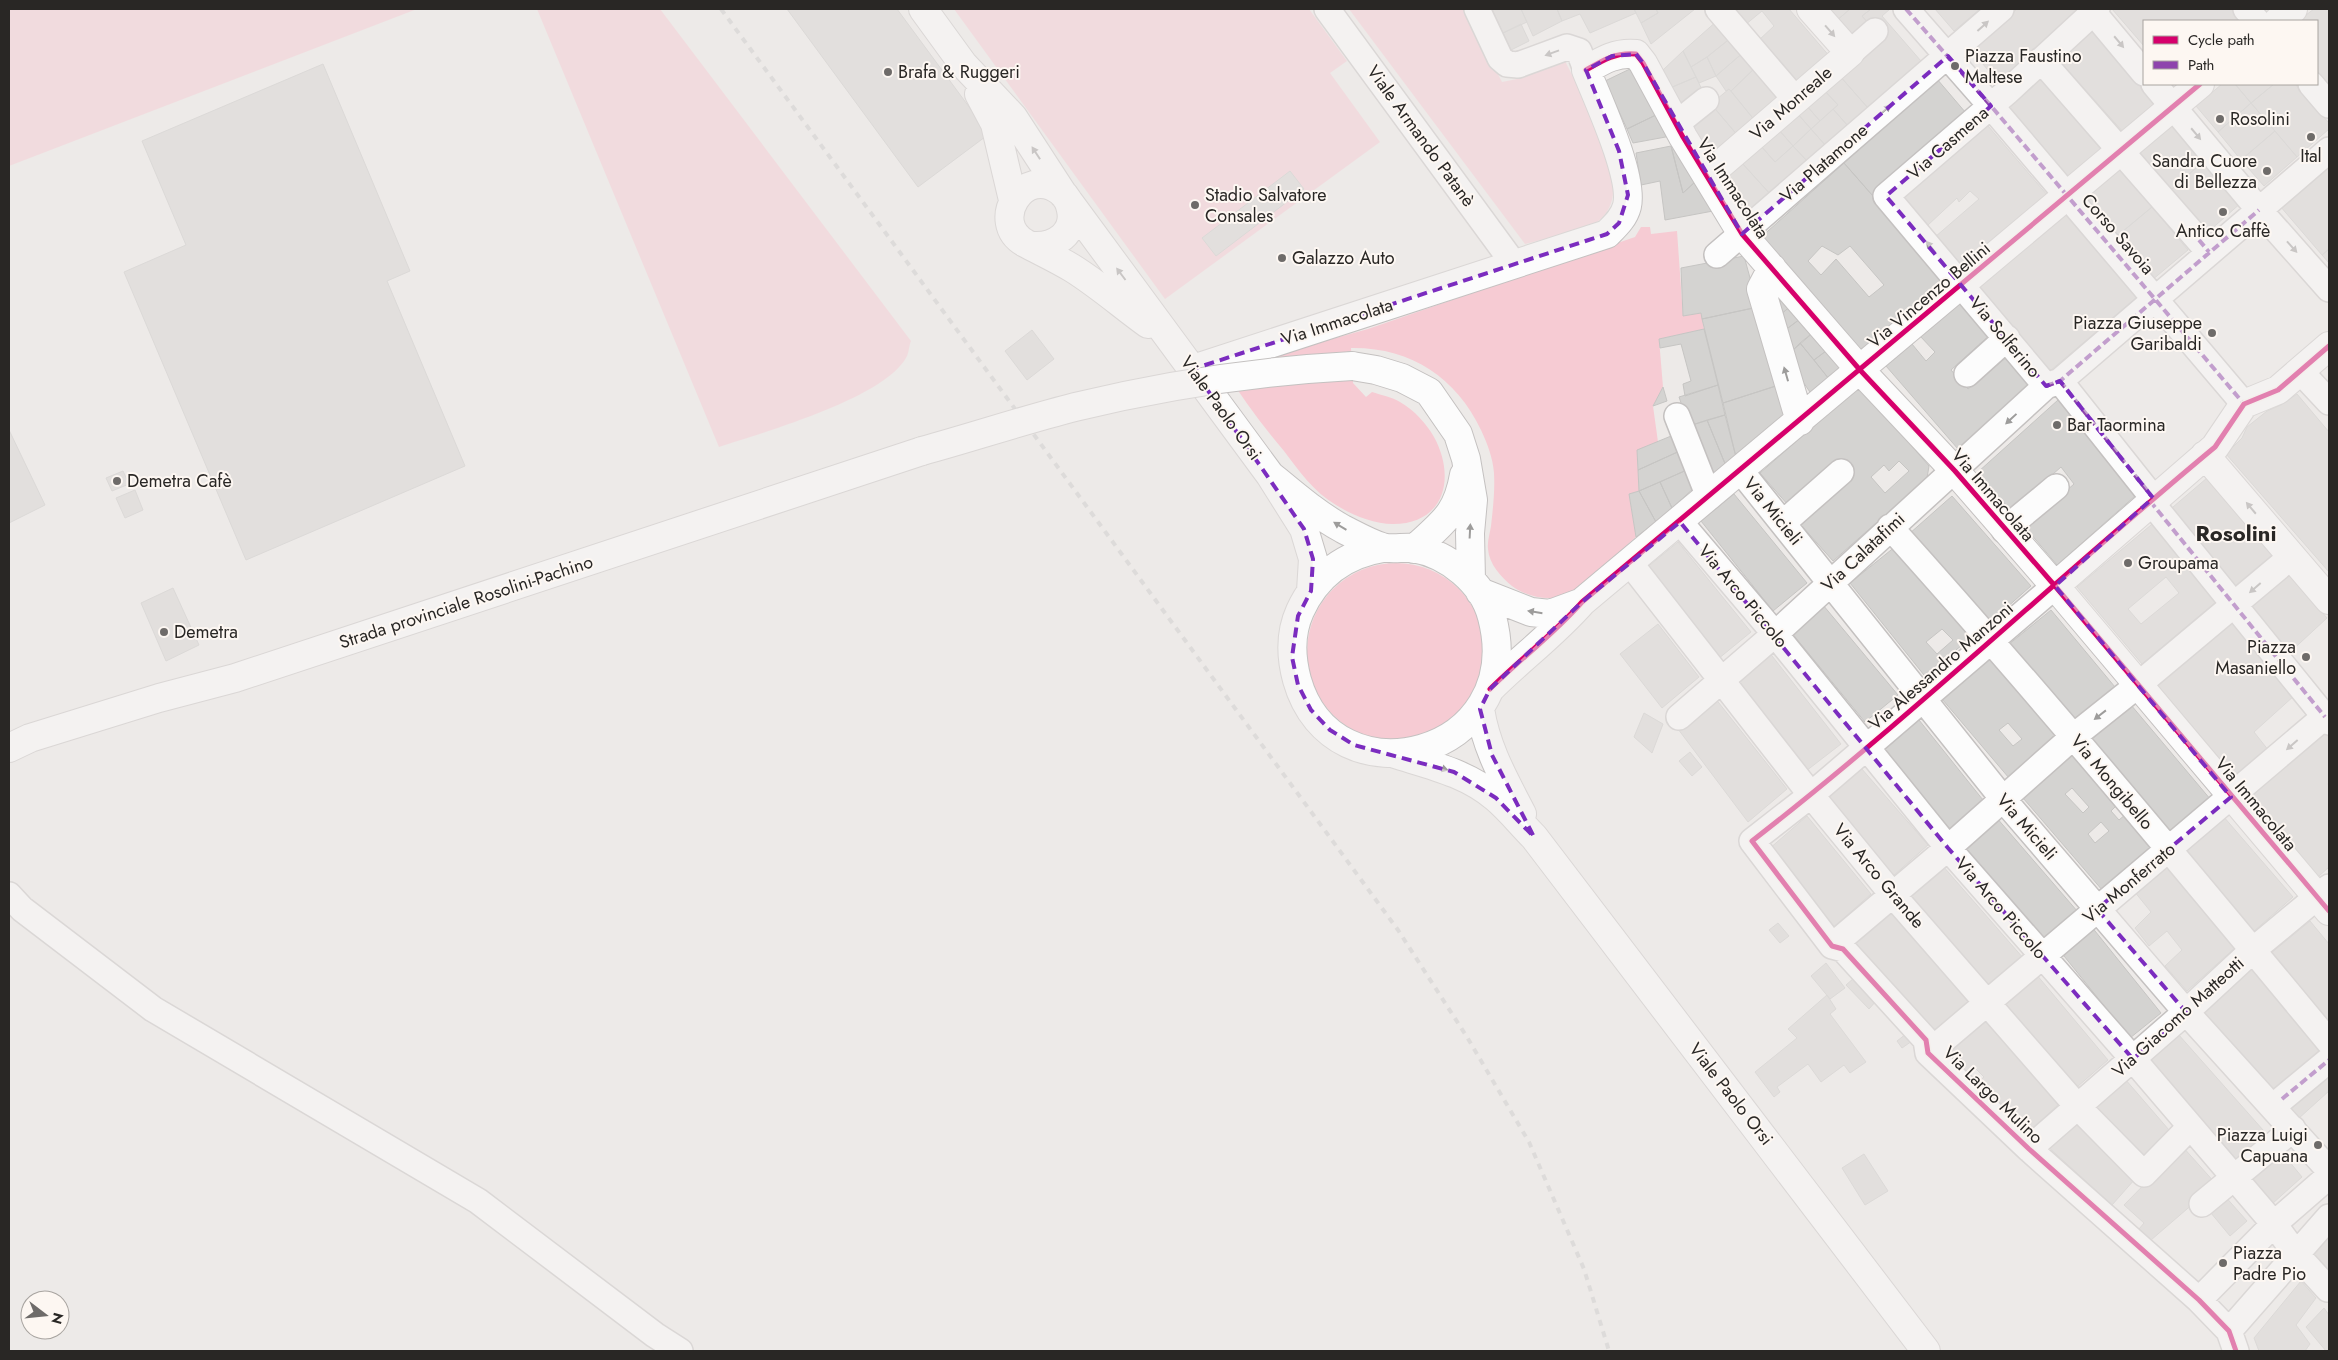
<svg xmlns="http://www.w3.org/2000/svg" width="2338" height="1360" font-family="Jost,sans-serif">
  <rect width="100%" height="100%" fill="#edeae8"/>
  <path fill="#f6cbd3" d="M9 9H417L9 166Z
    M537 9H660L911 341C909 345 909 352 907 356 886 398 764 432 719 447Z
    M954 9H1309L1347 61 1330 73 1380 142 1165 299Z
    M1349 9H1464L1502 82 1517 79 1565 61C1583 98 1638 184 1601 219 1590 229 1541 240 1525 244Z
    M1641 227H1650L1651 234 1677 231 1683 316 1701 313 1704 329 1659 339 1663 387 1653 406 1658 442 1637 451 1639 491 1629 494 1636 537C1616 554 1596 577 1573 592 1555 603 1528 598 1512 586 1501 577 1489 564 1488 549 1487 542 1490 533 1491 526 1493 508 1495 491 1494 473 1493 458 1487 443 1481 430 1456 377 1410 347 1351 348L1353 383 1366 397 1372 392C1381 395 1392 397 1400 402 1415 411 1426 423 1434 437 1456 477 1445 524 1393 524 1374 524 1352 515 1336 505 1314 492 1299 471 1284 451 1262 425 1242 398 1224 369L1368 329 1635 237Z
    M1307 652a89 89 0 1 1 178 0a89 89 0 1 1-178 0Z"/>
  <path fill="#d4d3d1" stroke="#c6c5c3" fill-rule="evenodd" d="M787 9H897L989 134 918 187Z
    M1492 9H1521L1527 22 1503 33Z
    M1521 9H1557L1562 21 1533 36Z
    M1557 9H1634L1636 13 1590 33 1580 14 1562 21Z
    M1634 9H1656L1658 13 1641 23Z
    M1656 9H1695L1651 44 1641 23 1658 13Z
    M1730 9H1789L1831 58 1797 87 1759 40 1774 26 1762 11 1745 25Z
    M1824 9H1850L1835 22Z
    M1850 9H1871L1862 16 1871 26 1853 42 1835 22Z
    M1871 9H1890L1882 16 1921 61 1868 108 1839 75 1881 38 1862 16Z
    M1935 9H1980L1954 31Z
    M2017 9H2083L1999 83 1971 50Z
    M2112 9H2231L2242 21H2144V46Z
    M2314 9H2329V86L2317 72V21H2298Z
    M1718 20 1732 37 1707 57 1691 67 1683 51Z
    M1521 24 1529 41 1511 50 1503 33Z
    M2089 27 2157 105 2124 133 2055 56Z
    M1732 37 1745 51 1716 76 1707 57Z
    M1683 51 1696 77 1670 88 1663 70Z
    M1745 51 1757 66 1731 91 1729 89 1726 91 1716 76Z
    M1707 57 1716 76 1699 83 1691 67Z
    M323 64 410 271 387 281 465 466 246 560 124 272 186 245 142 141Z
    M1757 66 1784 98 1756 122 1731 91Z
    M1632 68 1658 114 1627 129 1605 81Z
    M2037 74 2103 152 2067 182 2004 105Z
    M1839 75 1868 108 1848 126 1833 109 1838 105 1823 89Z
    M1696 77 1704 94 1681 113 1670 88Z
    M1937 79 1966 113 1873 196 1844 163Z
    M2222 84H2235L2251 103 2218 132 2196 106Z
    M2235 84H2274L2251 103Z
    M2274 84H2295L2329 123V129L2297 157 2251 103Z
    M1729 89 1756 122 1739 137 1711 104Z
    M1823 89 1838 105 1820 121 1806 105Z
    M2251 103 2275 131 2241 160 2218 132Z
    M1711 104 1739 137 1710 161 1687 123Z
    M1806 105 1820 121 1811 129 1797 113Z
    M1833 109 1848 126 1826 146 1811 129Z
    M1797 113 1811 129 1793 146 1779 130Z
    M1658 114 1671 136 1633 143 1627 129Z
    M1983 120 2048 196 1965 268 1935 237 1979 199 1970 191 1959 202 1957 198 1928 225 1900 194Z
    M2173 124 2205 160 2171 190 2140 153Z
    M1811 129 1826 146 1808 162 1793 146Z
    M1779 130 1793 146 1775 162 1761 146Z
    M2275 131 2297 157 2264 186 2241 160Z
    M1675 144 1696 181 1683 193 1671 146Z
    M1671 146 1683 193 1696 181 1713 211 1665 220 1660 181 1641 185 1636 153Z
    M1761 146 1775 162 1793 146 1808 162 1771 195 1742 163Z
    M2205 160 2242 202 2208 232 2171 190Z
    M1742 163 1771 195 1750 214 1722 180Z
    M1844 163 1947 281 1861 354 1759 239ZM1822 246 1838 255 1850 246 1884 285 1869 297 1836 259 1821 275 1808 261Z
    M2329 166V249L2322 255 2280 206Z
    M2120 169 2152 207 2116 237 2084 199Z
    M1290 171 1304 189 1216 256 1202 238Z
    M2152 207 2188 250 2152 280 2116 237Z
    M2066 214 2137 297 2050 371 1979 288Z
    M2329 249V263L2322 255Z
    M1744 256 1758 307 1702 319 1701 313 1683 316 1681 268Z
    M1777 283 1793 304 1779 316 1766 290Z
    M1963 300 1992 333 1951 370 1968 389 2008 356 2033 385 1958 449 1886 366 1912 344 1926 361 1935 352 1920 336Z
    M1793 304 1804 316 1784 331 1779 316Z
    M1758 307 1779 385 1723 403 1702 319Z
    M1804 316 1816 330 1790 353 1784 331Z
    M1704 329 1718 385 1685 396 1683 384 1691 381 1681 344 1660 348 1659 339Z
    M1032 330 1054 359 1027 380 1005 351Z
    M1816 330 1830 348 1814 360 1800 343Z
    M1800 343 1829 379 1812 395 1797 373 1790 353Z
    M1830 348 1845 366 1829 379 1814 360Z
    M1718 385 1725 415 1689 426 1679 397Z
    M1779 385 1786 416 1736 457 1723 403Z
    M1860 386 1929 466 1927 478 1833 561 1801 525 1852 478 1838 462 1788 505 1760 473ZM1899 461 1909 471 1885 493 1871 477 1884 465 1889 471Z
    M1663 387 1667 401 1653 406Z
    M2297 394 2329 432V572L2226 454 2242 438 2247 427 2267 411 2281 405Z
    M2058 400 2135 496 2057 565 2025 527 2074 484 2061 467 2011 511 1978 472Z
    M1725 415 1736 457 1726 466 1707 420Z
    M1707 420 1726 466 1710 481 1689 426Z
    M9 430 45 505 9 523Z
    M1676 434 1682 450 1638 470 1637 450Z
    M1682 450 1689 469 1639 491 1638 470Z
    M1689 469 1696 486 1672 508 1660 482Z
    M123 471 129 484 112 491 106 478Z
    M2207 478 2273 555 2232 591 2166 513Z
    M1660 482 1672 508 1656 522 1639 491Z
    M135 490 143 510 125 518 116 498Z
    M1639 491 1656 522 1636 537 1629 494Z
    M1734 494 1807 583 1773 611 1701 521Z
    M1952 496 2031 586 1988 624 1909 534Z
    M2157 520 2217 601 2142 664 2077 587ZM2166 577 2179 593 2141 624 2128 609Z
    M1678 542 1751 632 1718 659 1645 569Z
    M1901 542 1975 635 1924 675 1850 583ZM1942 629 1953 640 1937 654 1926 642Z
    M2288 573 2327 618 2287 655 2247 607Z
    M173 588 199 645 166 661 141 603Z
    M1823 605 1898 695 1865 722 1791 632Z
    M2051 610 2115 687 2074 722 2008 645Z
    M2232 618 2295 695 2254 732 2269 751 2237 779 2156 683Z
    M1658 624 1699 677 1662 708 1620 654Z
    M1769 652 1841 744 1806 771 1735 680Z
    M1994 656 2056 734 2009 778 1942 699ZM2008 723 2022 739 2013 746 1999 730Z
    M1715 698 1787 789 1748 822 1678 729Z
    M2131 705 2211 800 2171 835 2091 740Z
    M1644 713 1663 724 1652 753 1634 737Z
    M1919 720 1983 800 1950 829 1883 751Z
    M2324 730 2329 737V782L2328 784 2329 786V867L2318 877 2249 794Z
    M1690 752 1702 767 1692 776 1679 761Z
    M2074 754 2117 805 2111 811 2119 820 2126 814 2154 847 2103 891 2023 798ZM2072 788 2089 807 2083 813 2065 794ZM2101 822 2109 831 2095 843 2088 834Z
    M1861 768 1928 845 1893 876 1827 798Z
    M1807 816 1871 894 1834 927 1769 849Z
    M2223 816 2293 897 2253 932 2183 851Z
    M1996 817 2078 912 2045 940 1963 845Z
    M1942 865 2024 959 1990 988 1908 894Z
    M2166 866 2237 946 2187 991 2165 966 2182 950 2167 931 2149 946 2135 928 2151 912 2134 891Z
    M1890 908 1970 1004 1931 1037 1849 945Z
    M2310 921 2329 944V1024L2270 954Z
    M1778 923 1789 936 1780 943 1769 930Z
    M2091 926 2161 1013 2130 1038 2060 951Z
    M1826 963 1845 988 1830 999 1811 976Z
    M2253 968 2324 1051 2274 1092 2204 1012Z
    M2036 974 2108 1060 2077 1087 2004 1002Z
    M1854 978 1876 1001 1869 1009 1846 985Z
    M1827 995 1836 1009 1830 1014 1866 1062 1850 1073 1844 1065 1821 1082 1808 1064 1777 1087 1780 1092 1774 1097 1755 1072 1797 1038 1788 1029Z
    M1984 1020 2060 1103 2030 1131 1976 1084 1984 1077 1974 1067 1967 1075 1943 1055Z
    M1906 1034 1912 1041 1902 1048 1897 1041Z
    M2178 1034 2271 1139 2239 1166 2147 1059Z
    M2329 1068V1091L2298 1119 2285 1106Z
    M2125 1079 2169 1130 2142 1159 2092 1108Z
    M2077 1121 2135 1179 2112 1205 2046 1145Z
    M2182 1146 2216 1184 2151 1240 2139 1229 2144 1223 2124 1205Z
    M2279 1149 2302 1177 2272 1204 2246 1175Z
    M1864 1154 1888 1191 1865 1205 1842 1168Z
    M2223 1194 2247 1221 2230 1236 2206 1207Z
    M2329 1234V1274L2312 1255Z
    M2301 1281 2316 1298 2296 1325 2310 1344 2305 1351H2259L2254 1338Z
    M2324 1308 2329 1315V1351H2326L2306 1327Z"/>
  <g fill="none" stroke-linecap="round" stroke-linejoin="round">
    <defs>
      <path id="street" d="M1327 9 1514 264
        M1477 9 1500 58 1507 64 1518 65 1567 47 1579 51 1586 70
        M1718 9 1795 99
        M1906 9 1991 106 2244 404
        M2246 9 2257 21
        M2093 12 2144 73
        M1850 53 1875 31
        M2041 60 2209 252
        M2154 84 2259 210 2329 289
        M2311 84 2329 105
        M1676 124 1706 100
        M1717 255 2001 9
        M2300 371 2329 402
        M1967 374 2007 338
        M2060 381 2153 498
        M2046 386 1886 196 2007 92 2097 9
        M1677 416 1709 497
        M1740 470 2003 799 2186 1012 2329 1170
        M2150 501 2329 722
        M1680 522 1775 634 1948 848 2133 1059 2274 1224 2296 1254 2328 1289
        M1783 523 1841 472
        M1890 527C2041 695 2185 868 2329 1042
        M2004 530 2056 487
        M1630 563 1811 795 1892 894 2077 1106 2144 1174 2190 1127
        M2055 586 1811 795 1752 841 1832 946 1843 949 1926 1040 1928 1053 2029 1149 2199 1300 2229 1331 2236 1351
        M1679 717 1775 634 2046 386 2060 381 2329 150
        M9 895 22 909 153 1009 478 1201 655 1335 680 1351
        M1832 946 1948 848 2074 736 2138 685 2292 556
        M1928 1053 2329 713
        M2282 1099 2329 1060
        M2029 1149 2186 1012 2253 950 2329 887
        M2202 1204 2293 1129
        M2199 1300 2274 1224 2329 1176
        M2229 1331 2329 1217"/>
      <path id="secondary" d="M923 9 963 64 1013 117 1063 194
        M2278 21 2293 9
        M979 94 995 124 1013 200
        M1707 176 1850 53 1811 9
        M1069 202 1270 475 1304 529 1313 559 1311 591
        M1034 246C1055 247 1076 233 1071 210 1070 203 1066 196 1060 191 1024 164 988 222 1025 243 1040 251 1057 259 1072 268 1098 284 1123 306 1148 324
        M1772 268 1761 289 1800 421
        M1352 366 1376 370 1402 378 1429 392 1458 434 1466 459 1473 500 1470 533 1471 580
        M1193 369 1607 234C1615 226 1624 218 1627 206 1634 177 1598 100 1586 70 1603 60 1616 52 1636 54L1643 63 1683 137 1742 234 1860 370 1955 471 2055 586 2329 911
        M2205 455 2329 600
        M1270 475C1293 494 1316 514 1343 529 1355 535 1369 543 1382 547 1391 550 1403 547 1413 548 1448 554 1483 582 1492 617 1529 757 1333 807 1297 680 1291 658 1290 633 1300 611 1316 576 1345 554 1383 548
        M1414 549C1443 522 1457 515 1464 475
        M2055 586 2215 447 2244 404 2278 390 2329 346
        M1480 592 1531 612 1550 614 1580 603
        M1490 689C1520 659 1554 634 1582 602L2200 84
        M1480 709C1486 748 1504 779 1522 814
        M9 748 30 738 159 698 235 678 922 451
        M1395 754C1430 765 1467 773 1496 798 1510 810 1521 824 1534 837L1926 1351"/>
    </defs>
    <use href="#street" stroke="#c4c1c0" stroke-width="28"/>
    <use href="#secondary" stroke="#c4c1c0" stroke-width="30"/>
    <use href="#street" stroke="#fcfcfc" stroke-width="25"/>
    <use href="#secondary" stroke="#fcfcfc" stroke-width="28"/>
    <path stroke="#cbcbca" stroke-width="4" stroke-dasharray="6 6" stroke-linecap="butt" d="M721 9 1398 930 1467 1037 1529 1142 1584 1269 1609 1351"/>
    <defs>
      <path id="secondary-bridge" d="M922 451C973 437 1024 420 1075 407 1166 385 1259 371 1352 366"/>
    </defs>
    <use href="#secondary-bridge" stroke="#c4c1c0" stroke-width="30" stroke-linecap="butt"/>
    <use href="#secondary-bridge" stroke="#fcfcfc" stroke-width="28"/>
    <path stroke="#8e44ad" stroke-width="4" stroke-dasharray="8 4" stroke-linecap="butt" d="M1906 9 1991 106 2244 404
      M2199 240 2209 252
      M2060 381 2153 498
      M2046 386 2060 381 2259 210
      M2150 501 2325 717
      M2282 1099 2329 1060"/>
    <defs>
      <path id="cycleway" d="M1586 70C1603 60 1616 52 1636 54L1643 63 1683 137 1742 234 1860 370 1955 471 2055 586 2329 911
        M1490 689C1520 659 1554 634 1582 602L2200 84
        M2236 1351 2229 1331 2199 1300 2029 1149 1928 1053 1926 1040 1843 949 1832 946 1752 841C1912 717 2059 576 2215 447L2244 404 2278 390 2329 346"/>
    </defs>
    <use href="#cycleway" stroke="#fdf7f2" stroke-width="8"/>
    <use href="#cycleway" stroke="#d6006c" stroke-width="5"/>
  </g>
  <defs><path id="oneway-solid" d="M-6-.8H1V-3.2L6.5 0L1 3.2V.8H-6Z" transform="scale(1.25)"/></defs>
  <g fill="#9d9c9b">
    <use href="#oneway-solid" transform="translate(1983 26) rotate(-42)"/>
    <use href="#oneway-solid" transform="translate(1830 31) rotate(49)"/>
    <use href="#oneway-solid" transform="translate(2119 42) rotate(50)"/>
    <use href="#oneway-solid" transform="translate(1552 53) rotate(160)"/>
    <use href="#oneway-solid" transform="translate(1885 110) rotate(-41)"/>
    <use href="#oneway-solid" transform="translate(2196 134) rotate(50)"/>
    <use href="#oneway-solid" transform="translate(1036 153) rotate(-123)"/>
    <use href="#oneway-solid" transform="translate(1931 247) rotate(-129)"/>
    <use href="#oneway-solid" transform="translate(2292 247) rotate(48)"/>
    <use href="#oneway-solid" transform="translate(1121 274) rotate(-127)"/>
    <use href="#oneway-solid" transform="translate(1786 374) rotate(-106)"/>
    <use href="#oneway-solid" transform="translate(2011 419) rotate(137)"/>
    <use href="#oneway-solid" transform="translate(2251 508) rotate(-130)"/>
    <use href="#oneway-solid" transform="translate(1340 526) rotate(-149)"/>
    <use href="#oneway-solid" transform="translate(1470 531) rotate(-87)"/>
    <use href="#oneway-solid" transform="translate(2255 588) rotate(139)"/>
    <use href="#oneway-solid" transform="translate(1535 612) rotate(-171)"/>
    <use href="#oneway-solid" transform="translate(2100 715) rotate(142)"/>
    <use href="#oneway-solid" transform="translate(2292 745) rotate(139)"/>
    <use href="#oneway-solid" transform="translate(1441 768) rotate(17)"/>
  </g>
  <path d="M0 0H2338V1360H0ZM1636 54 1643 63 1742 234 1948 56 1991 106 1886 196 2046 386 2060 381 2153 498 2055 586 2231 797 2097 909 2186 1012 2133 1059 1948 848 1680 522 1582 602 1490 689 1480 709 1492 755 1534 837 1496 798 1454 772 1354 745 1330 730 1311 710 1298 685 1292 657 1298 616 1311 591 1313 559 1304 529 1193 369 1607 234 1619 223 1628 195 1619 151 1586 70 1612 56Z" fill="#edeae8" fill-opacity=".55" fill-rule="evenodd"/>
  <path fill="none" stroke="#7b2cbf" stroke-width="4" stroke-dasharray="10 6" stroke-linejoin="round" d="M1636 54 1643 63 1742 234 1948 56 1991 106 1886 196 2046 386 2060 381 2153 498 2055 586 2231 797 2097 909 2186 1012 2133 1059 1948 848 1680 522 1582 602 1490 689 1480 709 1492 755 1534 837 1496 798 1454 772 1354 745 1330 730 1311 710 1298 685 1292 657 1298 616 1311 591 1313 559 1304 529 1193 369 1607 234 1619 223 1628 195 1619 151 1586 70 1612 56Z"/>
  <g fill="#6e6b69" stroke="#fdf7f2" stroke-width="2">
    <circle cx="1955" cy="66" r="5"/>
    <circle cx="888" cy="72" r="5"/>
    <circle cx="2220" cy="119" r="5"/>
    <circle cx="2311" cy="137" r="5"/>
    <circle cx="2267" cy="171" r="5"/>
    <circle cx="1195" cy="205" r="5"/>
    <circle cx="2223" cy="212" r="5"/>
    <circle cx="1282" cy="258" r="5"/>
    <circle cx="2212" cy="333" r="5"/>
    <circle cx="2057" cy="425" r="5"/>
    <circle cx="117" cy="481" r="5"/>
    <circle cx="2128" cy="563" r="5"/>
    <circle cx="164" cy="632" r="5"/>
    <circle cx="2306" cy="657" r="5"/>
    <circle cx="2318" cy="1145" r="5"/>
    <circle cx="2223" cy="1263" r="5"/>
  </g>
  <g text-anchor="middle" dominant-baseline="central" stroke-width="4" stroke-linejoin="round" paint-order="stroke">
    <g font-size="18" fill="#292725" stroke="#fdf7f2" text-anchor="start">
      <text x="1965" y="56">Piazza Faustino<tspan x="1965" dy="21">Maltese</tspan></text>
      <text x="898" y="72">Brafa &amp; Ruggeri</text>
      <text x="2230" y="119">Rosolini</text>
      <text x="2311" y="156" text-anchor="middle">Ital</text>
      <text x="2257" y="161" text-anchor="end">Sandra Cuore<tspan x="2257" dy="21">di Bellezza</tspan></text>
      <text x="1205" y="195">Stadio Salvatore<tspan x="1205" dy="21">Consales</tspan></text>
      <text x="2223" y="231" text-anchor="middle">Antico Caffè</text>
      <text x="1292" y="258">Galazzo Auto</text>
      <text x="2202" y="323" text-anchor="end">Piazza Giuseppe<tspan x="2202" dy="21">Garibaldi</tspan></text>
      <text x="2067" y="425">Bar Taormina</text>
      <text x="127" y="481">Demetra Cafè</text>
      <text x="2138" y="563">Groupama</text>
      <text x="174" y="632">Demetra</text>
      <text x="2296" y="647" text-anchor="end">Piazza<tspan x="2296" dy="21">Masaniello</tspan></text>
      <text x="2308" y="1135" text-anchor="end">Piazza Luigi<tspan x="2308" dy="21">Capuana</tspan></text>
      <text x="2233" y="1253">Piazza<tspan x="2233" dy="21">Padre Pio</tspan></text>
    </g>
    <g font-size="18" fill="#292725" stroke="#fdf7f2">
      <text transform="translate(1791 103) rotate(-41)">Via Monreale</text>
      <text transform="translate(1421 136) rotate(54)">Viale Armando Patanè</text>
      <text transform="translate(1948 143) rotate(-41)">Via Casmena</text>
      <text transform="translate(1824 163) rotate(-41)">Via Platamone</text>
      <text transform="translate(1733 188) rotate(57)">Via Immacolata</text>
      <text transform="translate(2118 234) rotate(49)">Corso Savoia</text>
      <text transform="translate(1929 295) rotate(-40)">Via Vincenzo Bellini</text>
      <text transform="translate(1337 322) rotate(-18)">Via Immacolata</text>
      <text transform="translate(2005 337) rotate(50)">Via Solferino</text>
      <text transform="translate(1221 408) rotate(54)">Viale Paolo Orsi</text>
      <text transform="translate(1993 495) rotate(49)">Via Immacolata</text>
      <text transform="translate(1773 511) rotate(51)">Via Micieli</text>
      <text transform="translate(1863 552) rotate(-43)">Via Calatafimi</text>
      <text transform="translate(1743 596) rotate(50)">Via Arco Piccolo</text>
      <text transform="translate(466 602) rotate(-18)">Strada provinciale Rosolini-Pachino</text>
      <text transform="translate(1941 666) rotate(-41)">Via Alessandro Manzoni</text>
      <text transform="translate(2112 782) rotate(50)">Via Mongibello</text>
      <text transform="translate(2256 804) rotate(50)">Via Immacolata</text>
      <text transform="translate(2027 827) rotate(49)">Via Micieli</text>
      <text transform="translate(1879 876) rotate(50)">Via Arco Grande</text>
      <text transform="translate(2129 883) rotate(-40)">Via Monferrato</text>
      <text transform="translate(2001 908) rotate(49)">Via Arco Piccolo</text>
      <text transform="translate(2178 1017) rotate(-42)">Via Giacomo Matteotti</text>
      <text transform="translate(1731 1094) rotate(52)">Viale Paolo Orsi</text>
      <text transform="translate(1993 1095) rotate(44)">Via Largo Mulino</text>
    </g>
    <g font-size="22" font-weight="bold" fill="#292725" stroke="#fdf7f2">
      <text x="2236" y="533">Rosolini</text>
    </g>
  </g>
  <rect width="2338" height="1360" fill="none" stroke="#292725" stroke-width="20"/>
  <rect x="2143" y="20" width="175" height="65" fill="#fdf7f2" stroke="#a8a4a0"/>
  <rect x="2153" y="36" width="25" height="8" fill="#d6006c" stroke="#a8a4a0"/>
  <text x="2188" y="45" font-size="15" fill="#292725">Cycle path</text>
  <rect x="2153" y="61" width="25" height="8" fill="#8e44ad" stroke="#a8a4a0"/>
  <text x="2188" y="70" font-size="15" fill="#292725">Path</text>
  <g transform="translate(45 1315) rotate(106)"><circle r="24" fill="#fdf7f2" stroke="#a8a4a0"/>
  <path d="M0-4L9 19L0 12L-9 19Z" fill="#6e6b69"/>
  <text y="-8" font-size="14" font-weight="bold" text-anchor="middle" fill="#292725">N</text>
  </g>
</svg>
